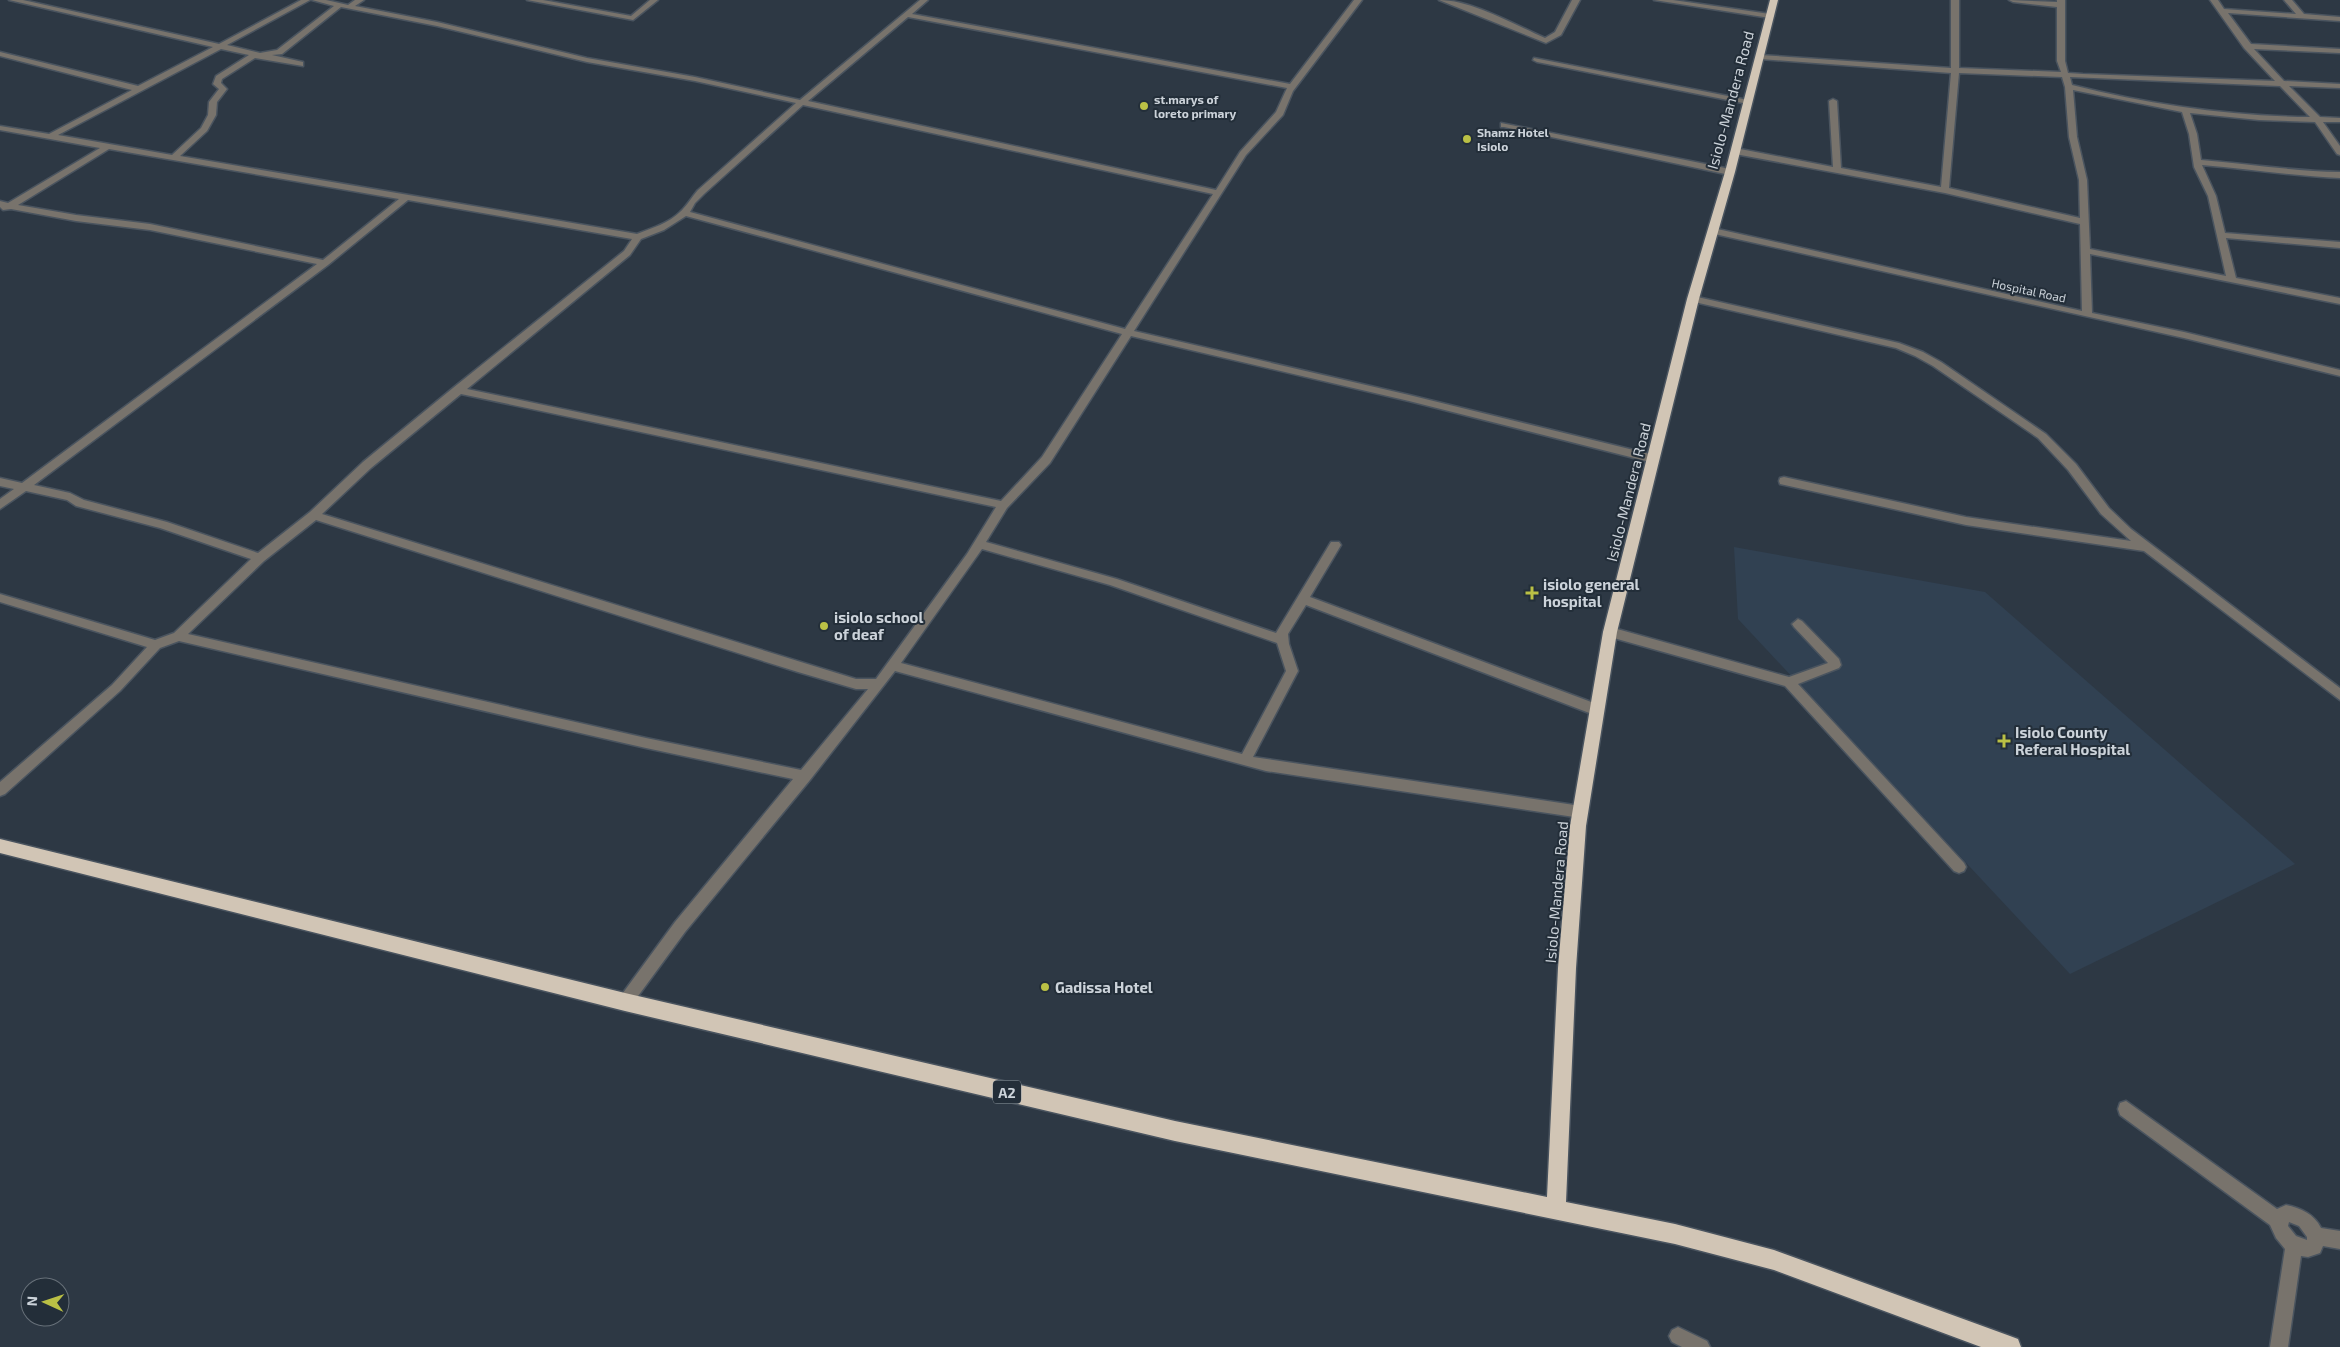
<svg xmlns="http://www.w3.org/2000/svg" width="2340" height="1347" font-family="'Exo 2',sans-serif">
  <rect width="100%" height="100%" fill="#2d3844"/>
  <path fill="#314152" d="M1734 547 1985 592 2295 864 2070 974 1738 619Z"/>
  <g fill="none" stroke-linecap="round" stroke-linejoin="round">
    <defs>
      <path id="minor" d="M9 0H23L219 44 301 0H310L227 45 260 53 277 50 334 6 312 0H326L348 5 355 0H364L355 6 437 22 587 58 695 77 800 100 920 0H928L912 14 1290 84 1354 0H1362L1293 91 1283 115 1246 155 1134 331 1409 395 1654 455 1658 456 1659 459 1658 462 1654 463 1409 401 1131 336 1050 463 1007 508 986 542 1117 579 1276 633 1331 542H1339L1341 545 1310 597 1602 706 1603 710 1602 714H1592L1306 605 1288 634 1289 644 1298 671 1253 757 1581 806 1586 808 1588 812 1586 816 1581 818 1266 771 895 671 810 780 685 932 630 1007 625 1009 620 1007 617 1002 620 997 675 922 793 779 646 748 179 641 160 648 120 691 5 794 0 796V782L112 685 147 647 0 602V594L155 640 174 633 251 559 160 528 76 506 67 500 26 491 0 509V499L14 489 0 486V478L22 483 317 264 150 230 76 221 11 209 3 210 0 207V201L8 203 100 148 0 130V126L49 134 132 90 0 56V52L138 86 213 47ZM341 7 437 26 587 62 695 81 796 103 698 190C692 197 685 208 680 212 669 223 652 228 637 234L180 156 207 131 216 115 217 102 227 89 221 83 222 79 255 58 303 66V62L272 55 282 54ZM908 17 1287 88 1276 112 1240 152 1216 190 808 101ZM221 49 249 55 216 76 213 84 219 89 209 102 208 115 201 128 172 155 58 135ZM803 105 1213 194 1125 329 690 212 695 203 704 194ZM109 149 399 199 323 260 150 224 76 215 18 205ZM408 200 632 239 624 251 453 388 363 462 310 512 258 553 167 522 84 500 70 493 34 485 328 265ZM686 216 1122 334 1042 457 1001 501 467 389 630 255 641 239 664 230ZM461 394 996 507 967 554 876 679H856L322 514 371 468ZM316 520 798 672 856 689H868L801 770 646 738 188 634 264 561ZM982 549 1110 585 1277 643 1286 671 1242 754 901 663Z
        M527 0H543L631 16 650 0H658L633 20Z
        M1439 0C1472 0 1515 25 1545 38L1555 32 1572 0H1580L1561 35 1546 43Z
        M1654 0H1673L1770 14 1774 16 1770 18Z
        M1951 0H1959V68L2061 72 2057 61V7L2013 2 2009 0 2057 2V0H2065V61L2068 73 2083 74 2275 81 2244 48 2210 0H2218L2224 9 2296 14 2284 0H2292L2304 14 2340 17V21L2228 13 2251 44 2340 49V53L2254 49 2284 81 2340 84V88L2289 86 2320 117 2340 118V122H2323L2340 146V155L2337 154 2315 122 2259 120 2190 113 2197 134 2201 160C2247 164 2294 171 2340 172V178C2294 176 2248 169 2202 165L2216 196 2225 233 2340 242V248L2226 238 2236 278 2340 298V304L2090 254 2092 313 2184 332 2340 370V376L2184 338 1710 233 1709 231 1713 228 2082 311 2080 224 1945 193 1735 154 1731 151 1735 148 1833 167 1829 101 1833 99 1837 101 1841 168 1941 187 1951 73 1760 59 1756 57 1760 55 1951 68ZM1959 73 2062 77 2065 87 2069 137 2079 180 2080 218 1949 188ZM2070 77 2280 86 2310 117C2230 116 2151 105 2072 85ZM2073 90 2182 112 2189 134 2194 167 2208 196 2226 276 2090 249 2087 180 2077 137Z
        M1534 58 1748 100 1752 102 1748 104 1537 62 1533 60Z
        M1501 123 1730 169 1734 172 1730 175 1504 127H1501Z
        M1693 296 1899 343 1923 352 1941 362 2046 434 2076 464 2109 508 2131 529 2340 688V700L2144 551 1966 525 1780 484 1779 481 1780 478 1784 477 1966 517 2131 541 2101 514 2068 470 2038 438 1933 366 1915 356 1896 348 1690 301 1688 299Z
        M1798 619 1802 621 1839 659 1841 665 1839 668 1798 684 1964 863 1966 867 1964 871 1959 873 1954 871 1785 686 1610 637 1604 632 1610 627 1789 677 1828 663 1794 627 1792 624Z
        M2126 1101 2277 1209 2286 1205C2301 1208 2314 1214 2321 1228L2340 1231V1249L2323 1246 2320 1253 2308 1257 2301 1256 2288 1347H2270L2285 1249 2276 1238 2270 1225 2120 1115 2118 1109 2120 1103ZM2289 1222 2299 1226 2307 1237V1240L2296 1236 2288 1226Z
        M1678 1327 1707 1341 1710 1347H1682L1672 1342 1669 1336 1672 1330Z"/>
      <path id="highway" d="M1770 0H1778L1735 172 1699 299 1617 632 1586 826 1576 968 1566 1202 1675 1224 1774 1250 2010 1336 2018 1339 2021 1347H1981L1774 1270 1675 1244 1175 1141 625 1011 0 853V839L625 993 1175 1121 1547 1197 1558 968 1570 826 1603 632 1687 299 1725 172Z"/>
    </defs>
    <use href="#minor" stroke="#4a545f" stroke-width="3"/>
    <use href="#highway" stroke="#4a545f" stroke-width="3"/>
    <use href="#minor" fill="#78736c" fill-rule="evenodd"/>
    <use href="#highway" fill="#d1c5b5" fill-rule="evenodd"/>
  </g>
  <g fill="#bac045" stroke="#232e39" stroke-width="2">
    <circle cx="1144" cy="106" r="5"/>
    <circle cx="1467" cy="139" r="5"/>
    <path d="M1529.5 585.5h5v5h5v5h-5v5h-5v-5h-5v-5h5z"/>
    <circle cx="824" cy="626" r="5"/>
    <path d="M2001.5 733.5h5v5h5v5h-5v5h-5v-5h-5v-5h5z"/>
    <circle cx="1045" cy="987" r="5"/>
  </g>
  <g text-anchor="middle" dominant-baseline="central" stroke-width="4" stroke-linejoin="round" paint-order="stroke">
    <g font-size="12" font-weight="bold" fill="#ccd3da" stroke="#232e39" text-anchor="start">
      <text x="1154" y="99">st.marys of<tspan x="1154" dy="14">loreto primary</tspan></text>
      <text x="1477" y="132">Shamz Hotel<tspan x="1477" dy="14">Isiolo</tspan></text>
    </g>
    <g font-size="12" fill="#ccd3da" stroke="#232e39">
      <text transform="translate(2029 290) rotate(12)">Hospital Road</text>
    </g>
    <rect fill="#232e39" stroke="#99a2aa" stroke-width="1" x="993" y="1080.5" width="28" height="23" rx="4"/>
    <g font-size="14" font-weight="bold" fill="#ccd3da">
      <text x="1007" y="1092">A2</text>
    </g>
    <g font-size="15" fill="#ccd3da" stroke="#232e39">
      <text transform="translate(1730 100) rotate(-75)">Isiolo-Mandera Road</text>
      <text transform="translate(1628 492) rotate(-76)">Isiolo-Mandera Road</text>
      <text transform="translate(1556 892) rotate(-85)">Isiolo-Mandera Road</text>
    </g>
    <g font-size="15" font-weight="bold" fill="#ccd3da" stroke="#232e39" text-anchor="start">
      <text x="1543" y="584">isiolo general<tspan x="1543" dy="17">hospital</tspan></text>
      <text x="834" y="617">isiolo school<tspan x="834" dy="17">of deaf</tspan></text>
      <text x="2015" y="732">Isiolo County<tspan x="2015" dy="17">Referal Hospital</tspan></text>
      <text x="1055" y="987">Gadissa Hotel</text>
    </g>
  </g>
  <g transform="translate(45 1302) rotate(273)"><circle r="24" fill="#232e39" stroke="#677079"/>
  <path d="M0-4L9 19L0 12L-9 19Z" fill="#bac045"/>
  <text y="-8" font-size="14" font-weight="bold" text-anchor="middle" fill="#ccd3da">N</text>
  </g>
</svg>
